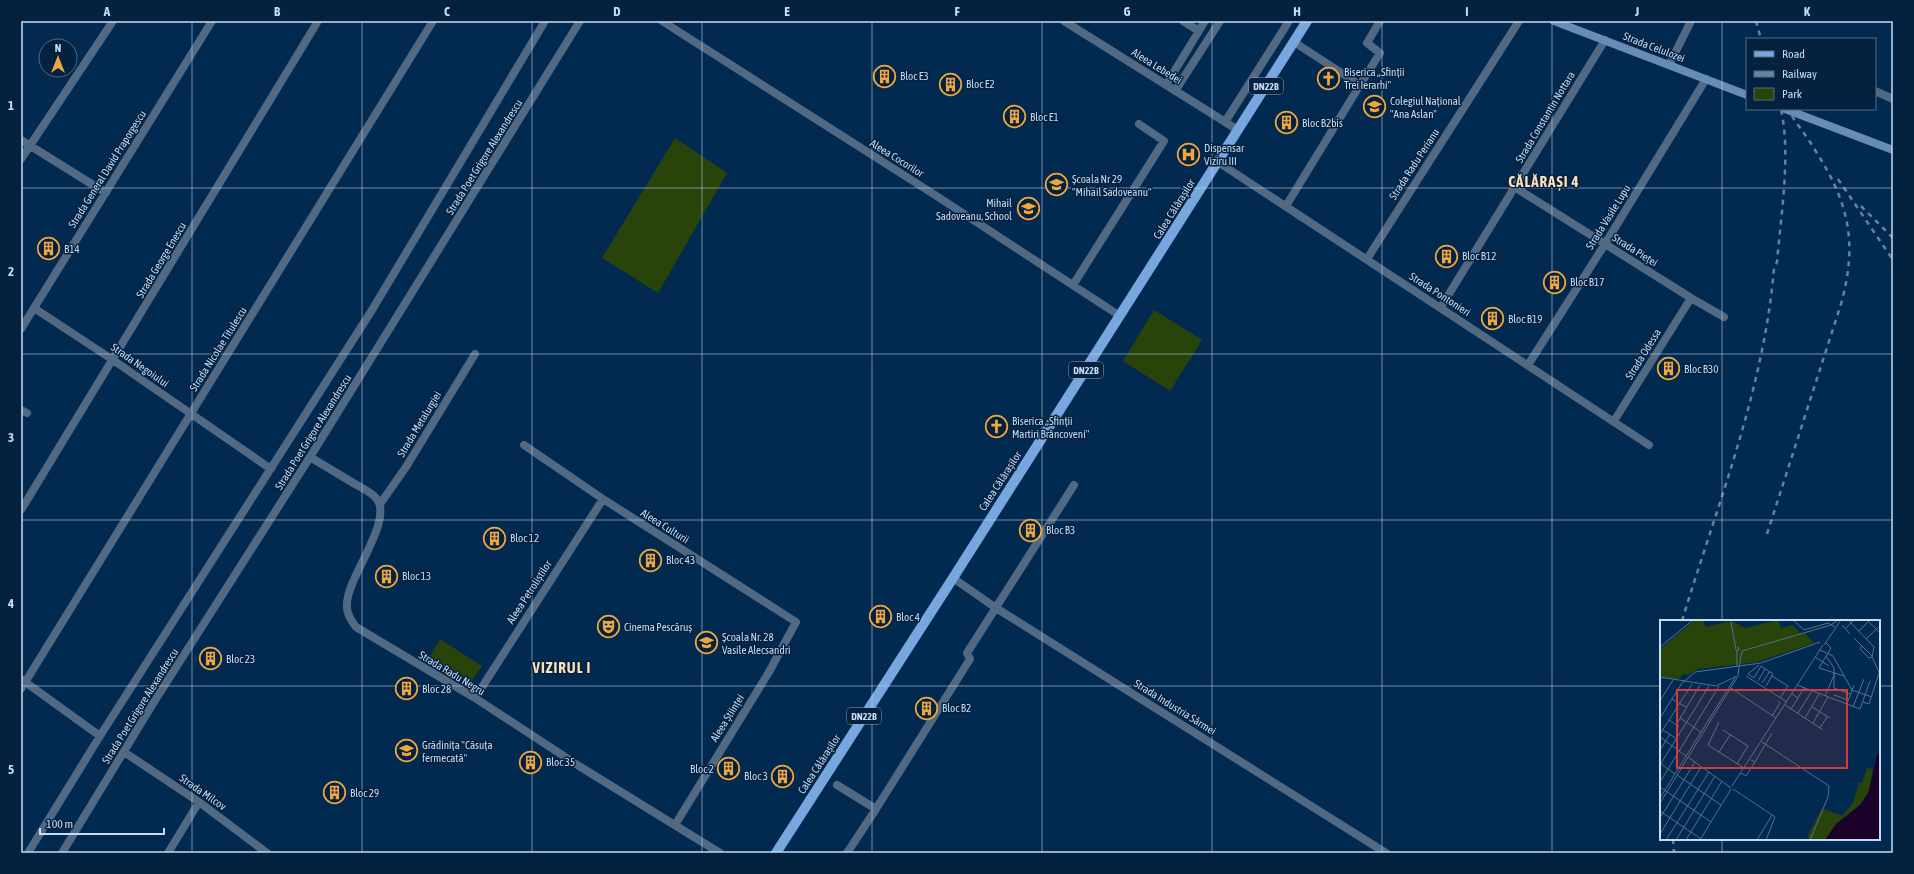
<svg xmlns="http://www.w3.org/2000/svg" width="1914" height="874" font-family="'Asap Condensed',sans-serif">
  <rect width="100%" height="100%" fill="#022a51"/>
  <path fill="#28440b" d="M675 138 727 173 658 293 602 258Z
    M1154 310 1202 340 1170 391 1123 361Z
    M440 639 482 666 469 685 429 658Z"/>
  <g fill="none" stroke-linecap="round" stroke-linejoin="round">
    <path stroke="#526984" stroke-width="8" d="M662 21 935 195 1120 316
      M1064 21 1238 130
      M1183 21 1199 31
      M1294 42 1360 85 1380 53 1367 43 1380 21
      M1669 65 1691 21
      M1166 85 1205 21
      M1175 91 1220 21
      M1875 91 1893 99
      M1225 122 1289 21
      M21 140 106 193
      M21 159 113 21
      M1218 162 1649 445
      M1516 188 1691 298 1724 317
      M1286 206 1360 85
      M1367 259 1519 21
      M1073 285 1164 141 1139 124
      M1441 307 1605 40
      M34 308 113 360 271 469
      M21 329 212 21
      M1528 365 1605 244 1706 79
      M21 410 27 413
      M1614 421 1691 298
      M524 445 603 499 796 622 769 672 675 825
      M310 457C325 466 340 475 355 484 362 488 371 492 376 498 395 520 347 577 347 604 346 613 351 620 356 627L475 698 579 766 720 853
      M380 504 406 467 475 354
      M21 510 318 21
      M953 578 996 608 1386 853
      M21 679 100 736
      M21 689 433 21
      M475 698 603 499
      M124 752 199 802 267 853
      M837 785 876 809 970 659 967 653 1074 485
      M28 853 100 736 372 310 545 21
      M62 853 154 702 310 457 580 21
      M168 853 199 802
      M847 853 876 809"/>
    <path stroke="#678cb6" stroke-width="8" d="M1554 21 1747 95
      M1785 109 1893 150"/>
    <path stroke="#77a7de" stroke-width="10" d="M776 853 953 578 1307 21"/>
    <path stroke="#6483a3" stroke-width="2.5" stroke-dasharray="5 5" stroke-linecap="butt" d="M1756 21 1761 39
      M1838 179 1893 260
      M1861 206 1893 238
      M1767 534 1841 304C1858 242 1849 203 1815 150 1807 136 1796 124 1788 109
      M1682 621C1717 505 1764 390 1774 268L1777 262C1781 214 1791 155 1781 109
      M1673 839 1674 853"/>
  </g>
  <path fill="none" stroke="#c6dbf4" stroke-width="1" stroke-opacity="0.55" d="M192 21V853M362 21V853M532 21V853M702 21V853M872 21V853M1042 21V853M1212 21V853M1382 21V853M1552 21V853M1722 21V621M21 188H1893M21 354H1893M21 520H1893M21 686H1661M1879 686H1893M1722 839V853"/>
  <defs>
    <symbol id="building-ring" viewBox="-11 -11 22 22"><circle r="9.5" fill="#04213f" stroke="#efa73d" stroke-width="1.5"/><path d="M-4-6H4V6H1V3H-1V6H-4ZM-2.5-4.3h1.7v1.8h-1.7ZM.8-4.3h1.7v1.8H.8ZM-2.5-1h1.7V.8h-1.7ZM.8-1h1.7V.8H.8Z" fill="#efa73d"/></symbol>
    <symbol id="church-ring" viewBox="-11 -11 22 22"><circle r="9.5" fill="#04213f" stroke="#efa73d" stroke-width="1.5"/><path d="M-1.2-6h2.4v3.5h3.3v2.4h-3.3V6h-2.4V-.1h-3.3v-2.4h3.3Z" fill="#efa73d"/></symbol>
    <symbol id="university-ring" viewBox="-11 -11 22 22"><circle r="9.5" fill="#04213f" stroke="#efa73d" stroke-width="1.5"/><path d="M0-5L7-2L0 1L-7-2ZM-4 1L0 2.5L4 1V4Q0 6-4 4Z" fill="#efa73d"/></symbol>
    <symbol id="hospital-ring" viewBox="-11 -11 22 22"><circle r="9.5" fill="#04213f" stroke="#efa73d" stroke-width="1.5"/><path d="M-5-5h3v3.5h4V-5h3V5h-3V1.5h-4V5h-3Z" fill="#efa73d"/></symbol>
    <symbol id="school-ring" viewBox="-11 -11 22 22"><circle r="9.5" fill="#04213f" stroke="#efa73d" stroke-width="1.5"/><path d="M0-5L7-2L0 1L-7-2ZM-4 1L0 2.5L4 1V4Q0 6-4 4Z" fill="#efa73d"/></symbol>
    <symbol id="theatre-ring" viewBox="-11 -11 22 22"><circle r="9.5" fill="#04213f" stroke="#efa73d" stroke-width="1.5"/><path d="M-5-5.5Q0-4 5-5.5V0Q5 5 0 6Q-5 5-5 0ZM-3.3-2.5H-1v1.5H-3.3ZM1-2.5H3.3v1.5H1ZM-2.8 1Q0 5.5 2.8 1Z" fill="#efa73d"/></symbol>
  </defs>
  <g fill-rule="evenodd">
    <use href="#building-ring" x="872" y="64" width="25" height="25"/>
    <use href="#church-ring" x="1316" y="66" width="25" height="25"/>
    <use href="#building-ring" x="938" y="72" width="25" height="25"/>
    <use href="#university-ring" x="1362" y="94" width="25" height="25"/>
    <use href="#building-ring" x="1002" y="104" width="25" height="25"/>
    <use href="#building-ring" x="1274" y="110" width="25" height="25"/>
    <use href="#hospital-ring" x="1176" y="142" width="25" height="25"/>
    <use href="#school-ring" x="1044" y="172" width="25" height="25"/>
    <use href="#school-ring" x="1016" y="196" width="25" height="25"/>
    <use href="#building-ring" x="36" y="236" width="25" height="25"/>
    <use href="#building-ring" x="1434" y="244" width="25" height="25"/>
    <use href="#building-ring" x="1542" y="270" width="25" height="25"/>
    <use href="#building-ring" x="1480" y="306" width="25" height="25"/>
    <use href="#building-ring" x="1656" y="356" width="25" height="25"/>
    <use href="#church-ring" x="984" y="414" width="25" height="25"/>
    <use href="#building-ring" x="1018" y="518" width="25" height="25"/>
    <use href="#building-ring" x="482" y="526" width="25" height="25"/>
    <use href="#building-ring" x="638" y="548" width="25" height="25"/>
    <use href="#building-ring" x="374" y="564" width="25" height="25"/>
    <use href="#building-ring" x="868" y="604" width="25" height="25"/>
    <use href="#theatre-ring" x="596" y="614" width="25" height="25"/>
    <use href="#school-ring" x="694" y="630" width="25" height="25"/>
    <use href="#building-ring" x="198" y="646" width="25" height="25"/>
    <use href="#building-ring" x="394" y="676" width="25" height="25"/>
    <use href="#building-ring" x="914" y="696" width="25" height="25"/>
    <use href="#school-ring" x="394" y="738" width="25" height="25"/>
    <use href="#building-ring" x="518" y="750" width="25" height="25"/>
    <use href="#building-ring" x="716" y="756" width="25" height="25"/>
    <use href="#building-ring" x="770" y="764" width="25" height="25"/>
    <use href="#building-ring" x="322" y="780" width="25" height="25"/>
  </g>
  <g text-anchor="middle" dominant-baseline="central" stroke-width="3" stroke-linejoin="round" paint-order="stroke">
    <g fill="#04213f" stroke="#8ca3be" stroke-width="1">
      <rect x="1249" y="78" width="34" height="16" rx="3"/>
      <rect x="1069" y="362" width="34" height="16" rx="3"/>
      <rect x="847" y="708" width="34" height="16" rx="3"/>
    </g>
    <g font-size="10" font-weight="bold" fill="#c6dbf4">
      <text x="1266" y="86">DN22B</text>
      <text x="1086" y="370">DN22B</text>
      <text x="864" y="716">DN22B</text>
    </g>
    <g font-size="11" fill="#c6dbf4" stroke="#04213f">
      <text transform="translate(1654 47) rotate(21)">Strada Celulozei</text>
      <text transform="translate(1157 66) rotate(32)">Aleea Lebedei</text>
      <text transform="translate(1545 117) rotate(-59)">Strada Constantin Nottara</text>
      <text transform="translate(484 157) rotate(-58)">Strada Poet Grigore Alexandrescu</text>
      <text transform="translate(897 158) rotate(32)">Aleea Cocorilor</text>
      <text transform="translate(1414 164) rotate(-57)">Strada Radu Perianu</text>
      <text transform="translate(107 169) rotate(-58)">Strada General David Praporgescu</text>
      <text transform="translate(1174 209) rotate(-58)">Calea Călărașilor</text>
      <text transform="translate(1608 217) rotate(-58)">Strada Vasile Lupu</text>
      <text transform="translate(1635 250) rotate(32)">Strada Pieței</text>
      <text transform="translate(161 260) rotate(-59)">Strada George Enescu</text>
      <text transform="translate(1440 294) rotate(33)">Strada Pontonieri</text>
      <text transform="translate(218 349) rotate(-58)">Strada Nicolae Titulescu</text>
      <text transform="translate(1643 354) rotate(-58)">Strada Odessa</text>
      <text transform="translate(140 365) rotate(35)">Strada Negoiului</text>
      <text transform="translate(419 424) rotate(-59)">Strada Metalurgiei</text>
      <text transform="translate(313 432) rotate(-58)">Strada Poet Grigore Alexandrescu</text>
      <text transform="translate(1000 481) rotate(-57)">Calea Călărașilor</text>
      <text transform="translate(665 526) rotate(32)">Aleea Culturii</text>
      <text transform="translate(529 592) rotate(-57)">Aleea Petroliștilor</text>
      <text transform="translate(452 673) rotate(31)">Strada Radu Negru</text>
      <text transform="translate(140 706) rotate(-58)">Strada Poet Grigore Alexandrescu</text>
      <text transform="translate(1175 707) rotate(32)">Strada Industria Sârmei</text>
      <text transform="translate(727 718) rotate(-58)">Aleea Științei</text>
      <text transform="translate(819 764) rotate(-57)">Calea Călărașilor</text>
      <text transform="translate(203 792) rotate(35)">Strada Milcov</text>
    </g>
    <g font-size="11" fill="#c6dbf4" stroke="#04213f" text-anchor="start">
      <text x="1344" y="72">Biserica „Sfinții<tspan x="1344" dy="13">Trei Ierarhi"</tspan></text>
      <text x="900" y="76">Bloc E3</text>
      <text x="966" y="84">Bloc E2</text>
      <text x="1390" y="101">Colegiul Național<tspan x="1390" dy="13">"Ana Aslan"</tspan></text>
      <text x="1030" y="117">Bloc E1</text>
      <text x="1302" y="123">Bloc B2bis</text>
      <text x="1204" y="148">Dispensar<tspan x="1204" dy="13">Viziru III</tspan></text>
      <text x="1072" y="179">Școala Nr 29<tspan x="1072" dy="13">"Mihail Sadoveanu"</tspan></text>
      <text x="1012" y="203" text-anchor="end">Mihail<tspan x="1012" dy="13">Sadoveanu, School</tspan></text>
      <text x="64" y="249">B14</text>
      <text x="1462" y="256">Bloc B12</text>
      <text x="1570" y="282">Bloc B17</text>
      <text x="1508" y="319">Bloc B19</text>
      <text x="1684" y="369">Bloc B30</text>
      <text x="1012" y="421">Biserica „Sfinții<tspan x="1012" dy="13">Martiri Brâncoveni"</tspan></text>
      <text x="1046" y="530">Bloc B3</text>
      <text x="510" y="538">Bloc 12</text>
      <text x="666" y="560">Bloc 43</text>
      <text x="402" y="576">Bloc 13</text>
      <text x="896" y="617">Bloc 4</text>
      <text x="624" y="627">Cinema Pescăruș</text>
      <text x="722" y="637">Școala Nr. 28<tspan x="722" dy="13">Vasile Alecsandri</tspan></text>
      <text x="226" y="659">Bloc 23</text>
      <text x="422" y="689">Bloc 28</text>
      <text x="942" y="708">Bloc B2</text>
      <text x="422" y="745">Grădinița "Căsuța<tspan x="422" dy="13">fermecată"</tspan></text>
      <text x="546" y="762">Bloc 35</text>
      <text x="714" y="769" text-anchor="end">Bloc 2</text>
      <text x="768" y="776" text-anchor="end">Bloc 3</text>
      <text x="350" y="793">Bloc 29</text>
    </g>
    <g font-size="15" font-weight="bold" letter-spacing="1" fill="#fddeb8" stroke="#04213f">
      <text x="1544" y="181">CĂLĂRAȘI 4</text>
      <text x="562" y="667">VIZIRUL I</text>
    </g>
  </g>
  <g transform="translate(1660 620)">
    <rect width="220" height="220" fill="#022a51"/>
    <path d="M35 0H43L46 7 71 1 85 8 118 0 121 8 132 5 141 14 145 13 154 23 97 42 38 49 27 55 25 53 17 60 0 56V29ZM207 148 213 149 210 169 200 185 176 204 165 220H152L147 217 162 188 182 196 187 190 193 183 199 163H202Z" fill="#28440b"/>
    <path d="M220 133V220H165L176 204 200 185 208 174 217 135Z" fill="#1b0029"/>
    <path fill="none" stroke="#507192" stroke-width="1" d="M133 0 144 10 168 3 175 7M188 0 214 27M207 0 220 13M71 2 76 30 78 31 79 28 77 27M182 5 190 14M185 9 194 0M199 11 210 0M194 18 212 36M206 19 220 6M165 22 171 28 159 48 184 56M164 25 181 0M202 26 200 29 209 38 212 37M0 27 33 0M214 27 212 37 220 54M160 30 173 36M166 36 174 48V68L190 74M173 36 192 70 212 77M155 37 169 46M101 46 113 54 106 66M77 47V31M79 47 82 31 171 5 178 0M86 56 127 82M112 56 128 66 120 78M0 57 56 66 75 57M94 58 88 54 99 45M94 58 101 46M98 61 105 49M102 63 110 51M137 65 200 89 210 61M71 68 116 98M132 74 138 78 144 68M174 75 188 80M165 76 175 53M12 79 26 87M0 81 13 60M203 82 209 84 219 53M187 84 194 65M125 85 163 110M152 87 170 98M193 87 204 59M131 89 138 78M138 93 152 71M112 96 120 83 118 81M0 98 22 63 35 52 101 43 160 22M20 98 41 112M145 98 159 74M9 100 19 107M59 102 48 125 84 148M153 103 168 77M16 105 40 65M160 108 167 97M3 110 17 119M63 110 88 126 77 144M0 114 32 64M0 117 26 136M102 122 169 166 168 177 150 220M0 130 10 114M59 132 70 115M28 137 71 168M91 140 95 142 112 113M0 143 15 154M0 145 49 66M81 153 86 156 95 142M17 155 61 185M0 162 59 66M72 166 163 25M0 167 51 202M73 169 115 197 106 220M0 178 76 56M0 183 78 56 79 47M0 191 41 219M0 198 35 142M0 214 41 147M6 220 49 152M16 220 55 156M26 220 62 161M40 220 71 169M97 220 112 195"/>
    <path fill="#d43a3c" fill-opacity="0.15" stroke="#d43a3c" stroke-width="2" d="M17 70H187V148H17Z"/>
    <rect width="220" height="220" fill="none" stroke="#c6dbf4" stroke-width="2"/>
  </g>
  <rect width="1914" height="874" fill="none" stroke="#04213f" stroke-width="44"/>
  <rect x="1746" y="38" width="130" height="72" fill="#04213f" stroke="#526b87"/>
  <rect x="1754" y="51" width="20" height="6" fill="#77a7de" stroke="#526b87"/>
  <text x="1782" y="58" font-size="12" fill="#c6dbf4">Road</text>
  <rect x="1754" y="71" width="20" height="6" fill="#6483a3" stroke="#526b87"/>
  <text x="1782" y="78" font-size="12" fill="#c6dbf4">Railway</text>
  <rect x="1754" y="88" width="20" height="12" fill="#28440b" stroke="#526b87"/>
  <text x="1782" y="98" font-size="12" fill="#c6dbf4">Park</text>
  <g transform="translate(58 58)"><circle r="19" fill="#04213f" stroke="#526b87"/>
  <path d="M0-3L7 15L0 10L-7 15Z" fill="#efa73d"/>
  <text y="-6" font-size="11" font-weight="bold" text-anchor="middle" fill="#c6dbf4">N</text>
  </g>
  <path d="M40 828v6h124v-6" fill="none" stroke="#c6dbf4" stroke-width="2"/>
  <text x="46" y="828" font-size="12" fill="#c6dbf4" stroke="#04213f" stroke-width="3" paint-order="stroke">100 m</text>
  <rect x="22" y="22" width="1870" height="830" fill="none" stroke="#c6dbf4" stroke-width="1.5"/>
  <g font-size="13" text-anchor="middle" font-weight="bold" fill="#c6dbf4">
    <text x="107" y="16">A</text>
    <text x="277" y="16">B</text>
    <text x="447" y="16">C</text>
    <text x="617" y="16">D</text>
    <text x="787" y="16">E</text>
    <text x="957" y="16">F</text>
    <text x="1127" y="16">G</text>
    <text x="1297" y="16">H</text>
    <text x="1467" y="16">I</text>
    <text x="1637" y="16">J</text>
    <text x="1807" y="16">K</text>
    <text x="11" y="110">1</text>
    <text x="11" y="276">2</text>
    <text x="11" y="442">3</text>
    <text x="11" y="608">4</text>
    <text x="11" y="774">5</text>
  </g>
</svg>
